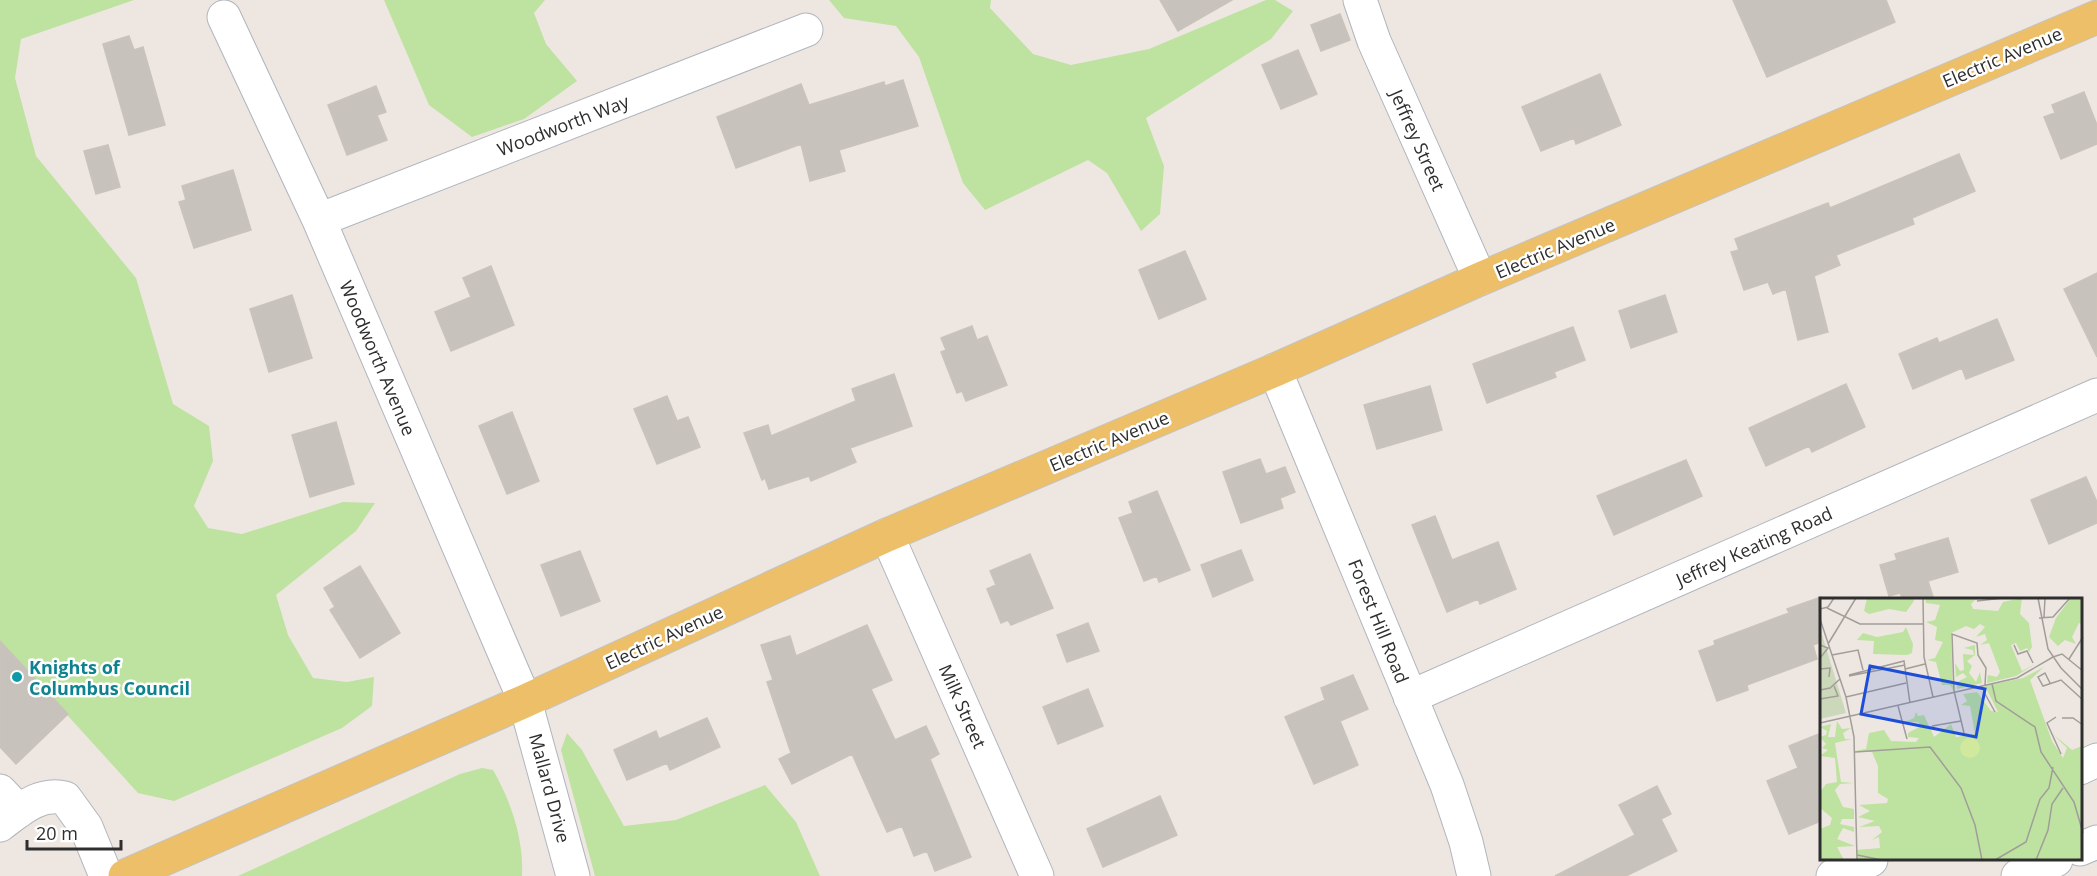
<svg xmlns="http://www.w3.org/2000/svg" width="2097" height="876" font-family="'Open Sans',sans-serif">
  <rect width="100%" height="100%" fill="#eee7e1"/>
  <path fill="#bee2a0" d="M0 0H134L21 39 15 78 36 156 136 278 173 404 209 426 213 461 194 506 208 528 242 534 343 502 375 503 356 531 276 595 288 635 313 678 347 682 374 677 372 706 342 728 174 801 138 793 0 641Z
    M384 0H545L534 13 546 44 577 81 524 119 472 137 429 105Z
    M829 0H991L990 8 1033 54 1071 65 1149 49 1266 0H1275L1293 11 1271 39 1146 118 1164 166 1160 214 1141 231 1107 173 1088 160 985 210 963 183 919 57 896 26 844 18Z
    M567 733 582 750 624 826 676 820 765 785 796 822 820 876H595L561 750Z
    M482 768 493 770C511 801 524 840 522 876H238L460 774Z"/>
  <path fill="#c7c2bc" stroke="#cac3ba" stroke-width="1.5" d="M1160 0H1232L1178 31Z
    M1733 0H1886L1895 22 1767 77Z
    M1340 14 1350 40 1321 51 1311 25Z
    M129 36 134 50 143 47 165 125 129 135 103 44Z
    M1298 50 1317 94 1281 109 1262 65Z
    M1600 74 1621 125 1576 144 1574 138 1541 151 1522 107Z
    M903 80 918 126 839 150 845 171 810 181 801 144 736 168 717 117 801 84 809 105 884 82 885 86Z
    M376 86 386 112 377 115 387 140 347 155 328 105Z
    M2084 92 2097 125V144L2061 159 2044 117 2055 113 2052 105Z
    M108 145 120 187 96 194 84 151Z
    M1959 154 1975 191 1912 218 1914 224 1836 255 1840 265 1814 276 1828 332 1798 340 1786 289 1773 294 1768 282 1744 290 1731 252 1739 250 1735 239 1828 203 1830 208Z
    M233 170 251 230 194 248 179 202 186 200 182 186Z
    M1185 251 1206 299 1159 319 1139 270Z
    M491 266 514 325 451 351 435 312 471 297 463 278Z
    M2097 273V357L2064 289Z
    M292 295 312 358 269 372 250 309Z
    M1665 295 1677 332 1631 348 1619 311Z
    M1997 319 2014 360 1966 379 1962 368 1913 389 1899 354 1937 338 1939 343Z
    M972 326 977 340 987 336 1007 385 966 401 962 391 957 393 941 352 946 350 941 338Z
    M1573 327 1585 360 1554 372 1556 377 1487 403 1473 364Z
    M894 374 912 426 850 448 856 462 811 481 809 476 769 489 765 478 762 480 744 433 768 425 771 436 856 401 852 389Z
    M1846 384 1865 427 1812 452 1809 446 1766 466 1749 428Z
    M1430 386 1442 430 1377 449 1364 405Z
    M667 396 677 421 688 417 700 447 657 464 634 409Z
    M512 412 539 481 507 494 479 426Z
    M336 422 354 484 310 497 292 435Z
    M1260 459 1266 474 1285 467 1295 492 1280 498 1283 508 1241 523 1223 472Z
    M1686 460 1702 496 1614 535 1597 496Z
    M2086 477 2097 502V523L2049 544 2031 500Z
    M1157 491 1190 570 1159 582 1157 576 1144 581 1119 518 1133 513 1129 502Z
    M1435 516 1452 560 1498 542 1516 589 1480 604 1478 599 1447 612 1412 525Z
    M1948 538 1958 572 1928 581 1934 600H1903L1900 593 1889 596 1880 565 1897 560 1895 554Z
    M1241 550 1253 580 1213 597 1201 565Z
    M580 551 600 601 561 616 541 565Z
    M1030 554 1053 608 1011 625 1008 620 1001 623 987 589 996 585 990 571Z
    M360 566 400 633 360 658 330 610 335 607 324 588Z
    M1821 597V642L1813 645 1817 659 1747 685 1748 690 1717 701 1699 651 1715 645 1714 641 1789 613 1787 609Z
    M1088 623 1099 651 1067 662 1057 635Z
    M867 625 892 680 871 689 895 740 926 726 939 754 930 759 971 857 935 871 927 851 914 856 902 826 887 832 852 754 792 784 779 759 791 753 767 682 773 680 761 645 790 636 796 656Z
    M0 641 68 714 16 764 0 747Z
    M1353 675 1368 709 1340 721 1358 765 1314 784 1285 717 1325 700 1321 688Z
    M1088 689 1103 726 1058 744 1043 707Z
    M707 718 720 747 670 770 667 763 627 780 614 750 656 731 659 739Z
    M1821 733V821L1789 834 1767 781 1798 768 1789 746Z
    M1657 786 1671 814 1661 819 1677 851 1626 876H1555L1635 835 1619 805Z
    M1160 796 1177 835 1103 867 1087 829Z"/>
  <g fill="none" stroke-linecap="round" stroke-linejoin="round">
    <defs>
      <path id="minor" d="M1360 0 1374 41 1480 279
        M224 17 319 220 525 701 573 876
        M319 220 806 30
        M1275 370 1447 785 1466 842 1474 876
        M887 535 1037 876
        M1410 697 2097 395
        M2080 768 2097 760
        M0 791 19 811
        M0 825C20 810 39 792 65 798L86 827 106 876
        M2080 849 2097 842
        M1833 876 1871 860
        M2018 876 2056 860"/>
      <path id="major" d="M125 876 525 701 887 535 1275 370 1480 279 2097 17"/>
    </defs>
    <use href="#minor" stroke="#b1b5bd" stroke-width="35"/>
    <use href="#major" stroke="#c4c4c4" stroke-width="35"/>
    <use href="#minor" stroke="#fff" stroke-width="33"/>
    <use href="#major" stroke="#edbf68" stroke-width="33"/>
  </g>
  <circle fill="#0f9aa8" stroke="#fff" stroke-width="2" cx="17" cy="677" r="6"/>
  <g text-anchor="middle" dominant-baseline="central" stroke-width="5" stroke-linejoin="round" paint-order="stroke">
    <g font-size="18" fill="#2e2e2e" stroke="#fff">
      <text transform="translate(2002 57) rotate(-23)">Electric Avenue</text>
      <text transform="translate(563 125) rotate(-21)">Woodworth Way</text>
      <text transform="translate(1418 140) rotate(66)">Jeffrey Street</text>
      <text transform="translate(1555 248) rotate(-23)">Electric Avenue</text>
      <text transform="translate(378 358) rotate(67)">Woodworth Avenue</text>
      <text transform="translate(1109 441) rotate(-23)">Electric Avenue</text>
      <text transform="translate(1754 546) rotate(-24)">Jeffrey Keating Road</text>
      <text transform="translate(1379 621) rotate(68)">Forest Hill Road</text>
      <text transform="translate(664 637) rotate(-25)">Electric Avenue</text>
      <text transform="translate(963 706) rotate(66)">Milk Street</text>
      <text transform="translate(550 788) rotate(75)">Mallard Drive</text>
    </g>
    <g font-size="18" font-weight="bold" fill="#0d838f" stroke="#fff" text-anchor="start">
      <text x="29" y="667">Knights of<tspan x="29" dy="21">Columbus Council</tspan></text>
    </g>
  </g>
  <g transform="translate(1820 598)">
    <rect width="262" height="262" fill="#eee7e1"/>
    <path d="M47 0H93L94 3 86 14 69 11 49 16 44 13ZM105 0H180L155 2 151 6 153 11 178 13 183 4 202 0 200 16 209 25 212 49 209 54 207 50 200 53 196 45 191 47 202 73 215 66 196 78 167 85 168 77 177 79 180 74 169 45 160 47 167 42 165 36 156 39 165 29 160 26 154 31 146 28 131 35 133 92 130 87H122L116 64 107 62 115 60 123 44 115 42 117 29 106 24 115 22 120 7 106 5ZM262 0V26L259 25 252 39 256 46 245 42 238 48 229 39 236 20 251 0ZM86 29 93 46 92 55 87 57 53 56 54 43 37 42 43 35 57 39 83 34ZM155 47V57L147 63 152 68 149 75 156 84 160 74 162 85 137 91V84L147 79 143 75 136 79 135 65 140 73 144 72 143 56 154 57 153 52 144 50ZM224 69 210 82 232 143 243 160 247 150 233 136 252 152 262 148V262H37L36 252 60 250 59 239 52 242 62 234 59 228 39 229 55 223 38 219 50 213 39 207 67 205 68 201 58 195V168L52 154 35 153 46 151 49 135 64 132 71 143 96 144 99 140 88 139V135L101 128 98 124H85L94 120 96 114 98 118 104 117 114 139 131 126 136 139 155 136 150 108 141 107 147 103 143 96 157 94 171 113 178 114 165 88 203 80ZM17 123 22 131 31 130 23 135 25 141H32L15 145 21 184 34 185 20 186 15 192 23 209 34 211V221H22L20 226 34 229V234L23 230 17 241 35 248 17 249 24 262H0V231L10 227 12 220 0 210V194L6 186 17 184 15 160 0 158 8 152 2 150 6 146 0 139 6 137 7 133 0 129 11 126 8 139H15Z" fill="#bee2a0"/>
    <path d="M0 30 26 115 0 121Z" fill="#cbd8b9"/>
    <path d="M140 150a10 10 0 1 1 20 0a10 10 0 1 1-20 0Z" fill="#d1e99d"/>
    <path fill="none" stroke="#a19d99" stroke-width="1.5" d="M103 0 104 59 113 99M218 0 228 51 241 70 263 92M157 3 183 0M7 10 40 26H104M0 11 8 9 14 0M224 19 225 0M219 20 233 19 250 0M0 21 26 99 34 139 37 262M8 46 36 0M0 47 8 50 0 60M194 47 198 56 207 53 213 65M12 57 38 52 43 72M233 59 242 56 263 73M249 61 263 39M0 71 10 70 9 79M85 71 105 66M29 77 84 63 90 105M29 78 85 67M230 85 225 75 218 79 223 88 241 82 263 102M172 86 176 103 215 129 221 154 254 204 263 235M0 92 10 90 20 81M164 94 175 114M26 99 86 85M0 101 18 98 14 88M78 108 87 141M236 119 227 125 241 156M242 120H253L263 127M0 125 197 80 233 59M112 128 141 123M144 135 134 93 132 36 157 45 158 57 166 70 165 87M35 154 110 149 141 190 155 227 162 262M37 257 62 262M175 262 206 244 220 201 229 190 233 169M216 262 228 232 232 206 243 190"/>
    <path fill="#1d4ed8" fill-opacity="0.15" stroke="#1d4ed8" stroke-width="3" d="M50 68 165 91 156 139 41 116Z"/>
    <rect width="262" height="262" fill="none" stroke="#2e2e2e" stroke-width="3"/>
  </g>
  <path d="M27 840v9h94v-9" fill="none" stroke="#2e2e2e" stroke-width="3"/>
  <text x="36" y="840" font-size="18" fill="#2e2e2e" stroke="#ffffff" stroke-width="4.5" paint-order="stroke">20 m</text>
</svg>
